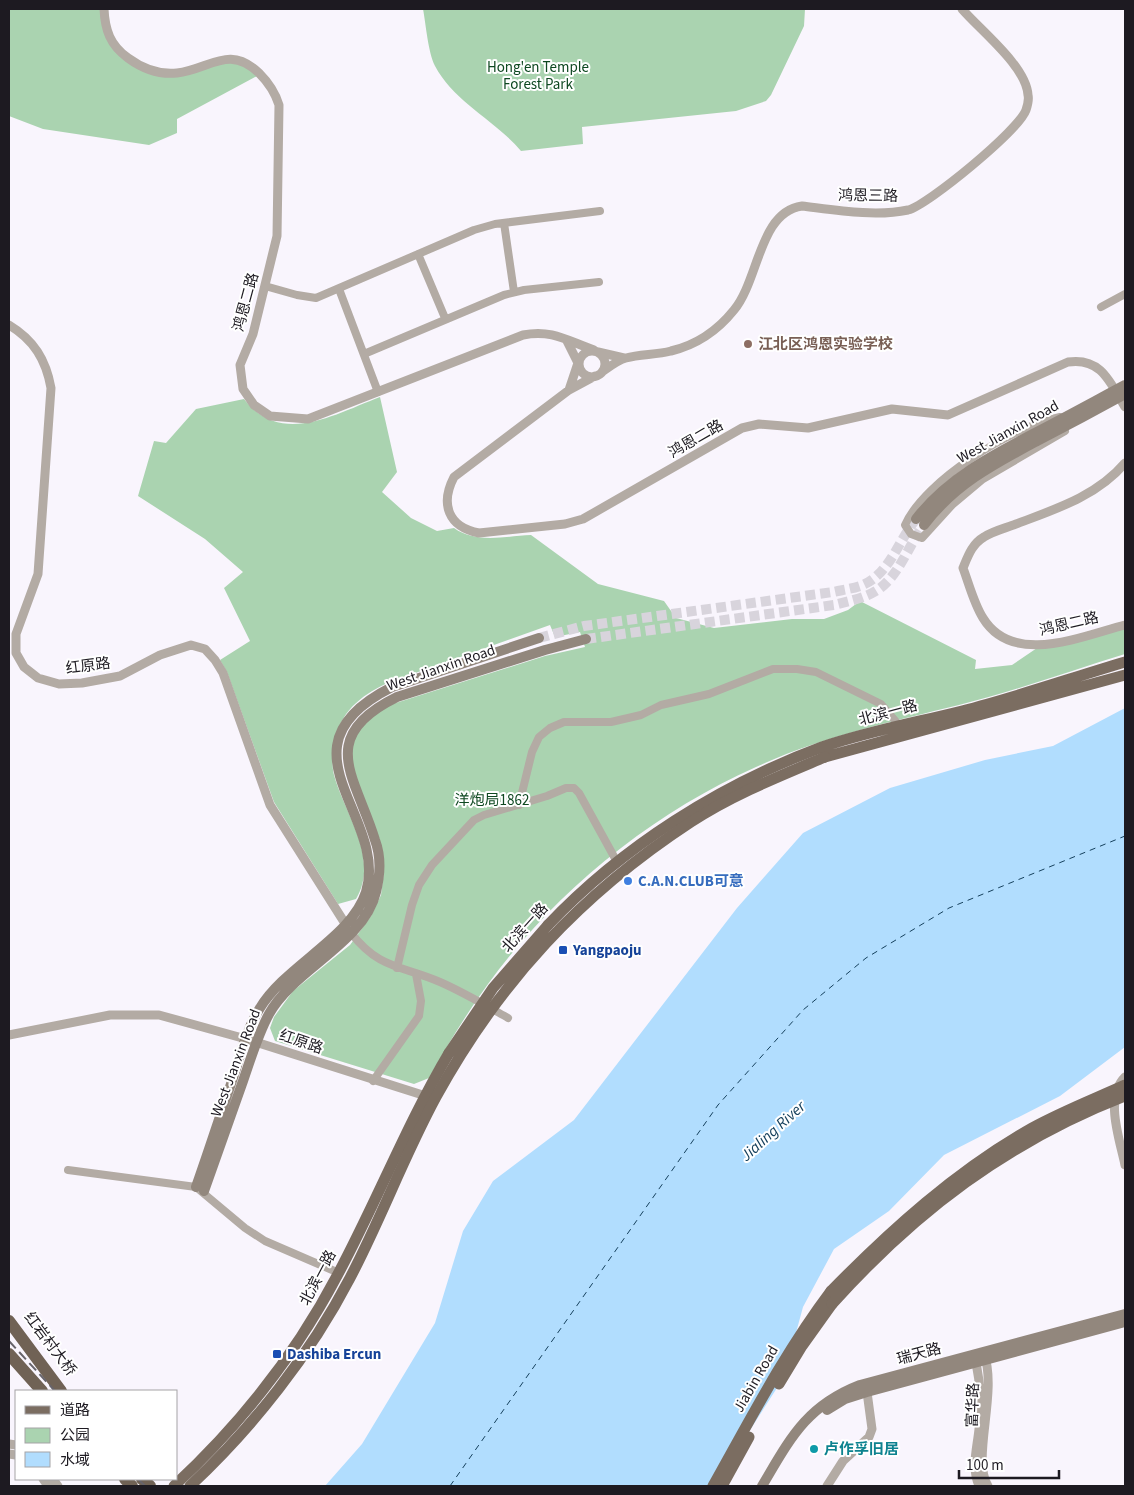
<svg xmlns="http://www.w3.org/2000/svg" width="1134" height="1495" viewBox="0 0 1134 1495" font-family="'Source Sans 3','Noto Sans SC',sans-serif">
  <rect width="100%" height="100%" fill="#f9f5fd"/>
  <path fill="#aad3b0" d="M9,9H103L116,50L159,74L232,60L259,75L177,119V133L149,145L43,129L9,116Z
    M423,9H805L804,26L771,95L766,101L736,111L582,127L583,144L521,151C495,120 454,102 435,66C428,52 426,25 423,9Z
    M380,397L397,472L382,492L411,518L437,531L454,528C476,544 506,536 531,535L598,584L664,601L676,618L714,628L792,619H824L848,610L860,601L976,660L975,669L1012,665L1037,648L1125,628V654C1070,671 1015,691 959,705C890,722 821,737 756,767C651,814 556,891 488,984C466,1014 447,1046 429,1078L414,1084L275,1041L270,1028L274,1017L293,991L350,945L371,916L381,895L384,872L351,770V749L357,732L383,707L545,656L585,647L580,632L555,637L550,625L390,682C365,693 342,709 336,737C333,749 331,764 334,775C345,815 380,858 356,899L338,904L274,802L227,672L220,660L250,641L224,588L243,572L205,539L138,496L154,441L166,443L196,409L244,399C281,447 335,414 380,397Z"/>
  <path fill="#b1ddfe" d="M1125,708V1047L1060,1096L944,1155L889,1211L834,1249L803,1307L784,1377L714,1486H325L362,1444L435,1323L463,1231L493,1181L574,1120L737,908L803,833L890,788L985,760L1053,746Z"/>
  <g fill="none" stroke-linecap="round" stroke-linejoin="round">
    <path stroke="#16415d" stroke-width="1" stroke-dasharray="6 5" stroke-linecap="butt" d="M450,1486L718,1105L803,1010L866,958L949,908L1125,836"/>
    <path stroke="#d8d4dc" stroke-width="10" stroke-dasharray="10 5" stroke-linecap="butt" d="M539,638L584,626L833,592C842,590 851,589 860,586C889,576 898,541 916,519
      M586,639L834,605C849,601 866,598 879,589C900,574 909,544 924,525"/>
    <path stroke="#b3aba4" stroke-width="8" d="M504,223L514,292
      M418,254L445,318
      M265,286L297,295L316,298L474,230L495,224L600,211
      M339,289L378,392
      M1101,307L1125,294
      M364,354L504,295L524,290L599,282
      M1060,417C1012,427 925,480 905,525L911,534L922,538L952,505L983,479L1065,431
      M519,805L532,752L539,737L550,728L564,722H611L641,715L661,705L709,694L773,669H797L816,672L881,704L898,724
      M351,933C380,970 401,965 440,982C463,992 485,1005 508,1018
      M397,968L412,905L419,885L432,865L474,820L484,815L547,796L566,788H574L579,793L617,862
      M373,1081L419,1016L421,1001L416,974
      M68,1170L196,1187L245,1228L265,1241L339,1273"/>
    <path stroke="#b3aba4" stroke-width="9" d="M104,9C105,30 110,45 128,58C143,69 158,75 177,73C210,69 229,44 259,73C269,83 275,92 279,105L277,236L253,334L240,365L243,389L254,405L270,416L308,419L523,335C552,329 568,341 594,350
      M9,325C34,340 46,360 51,388L38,574L16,634V653L24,667L38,678L59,684L82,683L120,676L160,655L191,645L205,649L215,660L223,673L270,805L346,925
      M567,341L578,363L569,390
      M579 364a13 13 0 1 1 26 0a13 13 0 1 1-26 0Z
      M598,352L624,358
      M602,372C609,367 618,360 626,358C640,354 656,355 671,351C696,345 718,330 734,310C759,280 759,212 802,206C835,210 875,217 908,210C928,205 1019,130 1026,110C1027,107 1029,99 1028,95C1026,66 981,31 962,9
      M595,376L569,390L454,477C440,504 448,527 479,533L565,524L583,519L742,428L759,424L808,428L892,409L948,415L1068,362C1101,357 1110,382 1125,407
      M1125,463C1097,496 1056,509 1016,524C1006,528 993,531 984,537C972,544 968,556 963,568C969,584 974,604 983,618C1013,667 1082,636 1125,625
      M9,1035L110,1015H159L246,1039L429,1097
      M1125,1077C1104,1098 1120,1140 1125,1165
      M984,1354C998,1392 971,1460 988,1486
      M974,1356C981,1379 981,1405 979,1429C977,1449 971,1467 979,1486
      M9,1444L16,1445
      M9,1454L16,1455
      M43,1479L48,1486
      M53,1479L58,1486
      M827,1486L843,1461L869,1437L872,1429L867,1392"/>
    <path stroke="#92877d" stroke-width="10" d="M916,519C947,479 989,457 1033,434C1064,418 1095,401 1125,385
      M924,525C954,485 994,464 1037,441C1066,426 1096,410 1125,394
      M196,1187C209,1150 221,1113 234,1075C241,1053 247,1028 260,1008C285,966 352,937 366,892C389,815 271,748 392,687L539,638
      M204,1191C217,1154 230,1118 243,1081C251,1058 258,1034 269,1014C294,969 364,943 376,892C380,876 381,856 375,840C356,777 315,737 397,697L545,650L586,639
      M827,1410L845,1399L867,1392L1125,1322
      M762,1486C790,1439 806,1406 860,1385L1125,1314"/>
    <path stroke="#7b6d61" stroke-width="11" d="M825,757L1125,675
      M548,925C623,846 720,785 822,747C869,731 914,723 962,711C1017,697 1071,678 1125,662
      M779,1384L802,1346L832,1304
      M174,1486C240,1425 296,1354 338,1274C377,1201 407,1124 449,1053
      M713,1486C750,1420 785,1352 831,1291
      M722,1486L749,1437"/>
    <path stroke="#706255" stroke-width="12" d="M9,1321L61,1391
      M9,1354L42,1391
      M125,1479L132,1486
      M142,1479L150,1486"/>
    <path stroke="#67646b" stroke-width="2" stroke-dasharray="10 5" stroke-linecap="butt" d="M9,1341L55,1391
      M138,1479L145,1486"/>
    <path stroke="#7b6d61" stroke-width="11" d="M449,1053L493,988L548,925
      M831,1291C891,1230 956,1171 1032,1128C1061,1112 1094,1099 1125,1085
      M832,1304C916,1211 1007,1142 1125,1096
      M190,1486C253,1427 310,1355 350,1278C381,1219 404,1156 436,1097C499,982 581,894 691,822C732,795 780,776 825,757"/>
  </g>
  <circle fill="#8d6e63" stroke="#fff" stroke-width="2" cx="748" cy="344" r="5"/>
  <circle fill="#3f7fe0" stroke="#fff" stroke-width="2" cx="628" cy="881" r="5"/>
  <g fill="#1a4fb4" stroke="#fff" stroke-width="2">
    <rect x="558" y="945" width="10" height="10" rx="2.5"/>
    <rect x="272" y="1349" width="10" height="10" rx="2.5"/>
  </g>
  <circle fill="#0f9aa8" stroke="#fff" stroke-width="2" cx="814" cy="1449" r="5"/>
  <g text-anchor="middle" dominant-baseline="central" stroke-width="4" stroke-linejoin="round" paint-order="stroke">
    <g font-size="15" fill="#0e4821" stroke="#fff">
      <text x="538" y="67">Hong'en Temple<tspan x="538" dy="17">Forest Park</tspan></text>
      <text x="492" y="800">洋炮局1862</text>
    </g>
    <g font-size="15" fill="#1d1a21" stroke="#fff">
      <text transform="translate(868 196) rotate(1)">鸿恩三路</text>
      <text transform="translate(246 302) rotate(-75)">鸿恩二路</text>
      <text transform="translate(1008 432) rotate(-29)">West Jianxin Road</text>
      <text transform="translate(696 439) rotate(-30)">鸿恩二路</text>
      <text transform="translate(1069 624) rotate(-13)">鸿恩二路</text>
      <text transform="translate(88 666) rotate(-7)">红原路</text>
      <text transform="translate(441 668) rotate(-19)">West Jianxin Road</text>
      <text transform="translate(888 713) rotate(-15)">北滨一路</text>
      <text transform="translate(525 928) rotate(-48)">北滨一路</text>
      <text transform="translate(301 1042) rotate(19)">红原路</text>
      <text transform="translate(236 1063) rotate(-69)">West Jianxin Road</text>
      <text transform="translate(318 1278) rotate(-62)">北滨一路</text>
      <text transform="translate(50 1344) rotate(53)">红岩村大桥</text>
      <text transform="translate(919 1354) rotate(-15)">瑞天路</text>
      <text transform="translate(756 1379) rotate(-60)">Jiabin Road</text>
      <text transform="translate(973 1405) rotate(-88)">富华路</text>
    </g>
    <g font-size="15" font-weight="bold" fill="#785e54" stroke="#fff" text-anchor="start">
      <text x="758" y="344">江北区鸿恩实验学校</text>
    </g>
    <g font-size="15" font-weight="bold" fill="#366cbe" stroke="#fff" text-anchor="start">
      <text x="638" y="881">C.A.N.CLUB可意</text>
    </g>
    <g font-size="15" font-weight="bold" fill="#164399" stroke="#fff" text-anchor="start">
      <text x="573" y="950">Yangpaoju</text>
      <text x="287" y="1354">Dashiba Ercun</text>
    </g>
    <g font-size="15" font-weight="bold" fill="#0d838f" stroke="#fff" text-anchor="start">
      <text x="824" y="1449">卢作孚旧居</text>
    </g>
    <g font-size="16" font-style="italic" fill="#16415d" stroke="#fff">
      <text transform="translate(773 1131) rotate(-42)">Jialing River</text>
    </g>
  </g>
  <rect width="1134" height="1495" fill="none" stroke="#1d1a21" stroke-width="20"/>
  <rect x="15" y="1390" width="162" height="90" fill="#ffffff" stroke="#a5a3a6"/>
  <rect x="25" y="1406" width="25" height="8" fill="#7b6d61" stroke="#a5a3a6"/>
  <text x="60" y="1415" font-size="15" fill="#1d1a21">道路</text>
  <rect x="25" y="1428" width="25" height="15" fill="#aad3b0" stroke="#a5a3a6"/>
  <text x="60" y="1440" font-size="15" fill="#1d1a21">公园</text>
  <rect x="25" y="1452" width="25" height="15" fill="#b1ddfe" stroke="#a5a3a6"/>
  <text x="60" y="1465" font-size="15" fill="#1d1a21">水域</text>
  <path d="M959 1470v8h100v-8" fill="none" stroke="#1d1a21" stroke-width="2.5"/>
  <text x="966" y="1470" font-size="15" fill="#1d1a21" stroke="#ffffff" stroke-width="4" paint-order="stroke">100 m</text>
</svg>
